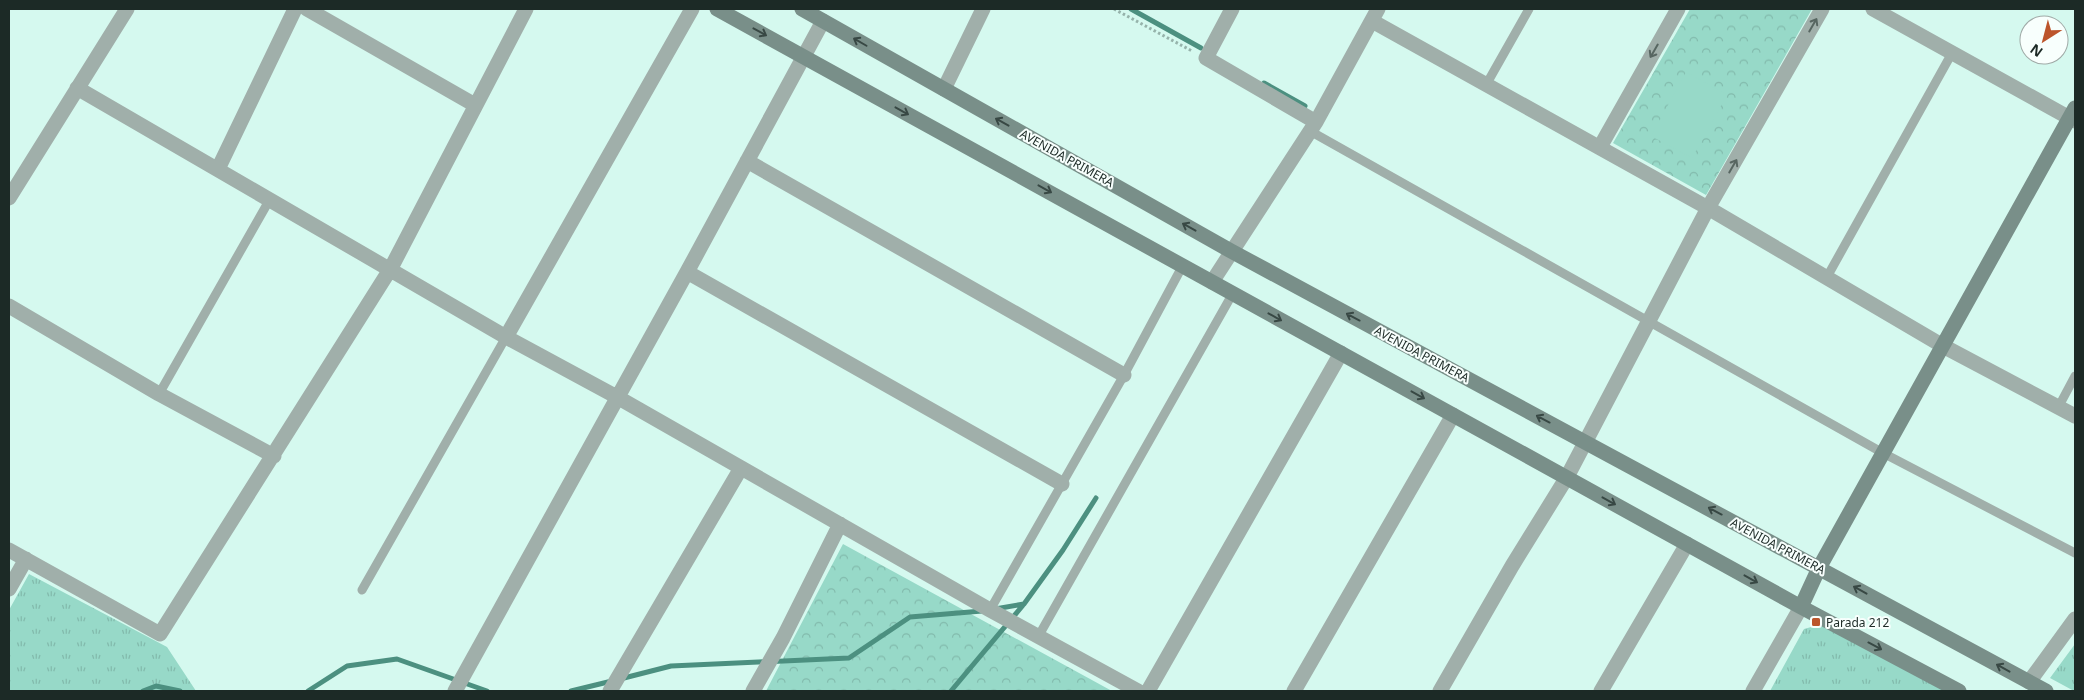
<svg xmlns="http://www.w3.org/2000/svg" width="2084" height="700" viewBox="0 0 2084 700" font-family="'Noto Sans',sans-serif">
  <defs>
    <pattern id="grass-tufts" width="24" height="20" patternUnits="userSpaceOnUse" patternTransform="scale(1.25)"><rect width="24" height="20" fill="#97d9c8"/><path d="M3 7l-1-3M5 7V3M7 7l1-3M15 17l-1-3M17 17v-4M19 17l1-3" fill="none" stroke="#82baac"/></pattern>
    <pattern id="forest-crowns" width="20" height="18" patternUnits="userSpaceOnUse" patternTransform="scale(1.25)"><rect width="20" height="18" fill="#97d9c8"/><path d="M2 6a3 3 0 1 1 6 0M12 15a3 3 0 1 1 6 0" fill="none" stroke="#82baac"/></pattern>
  </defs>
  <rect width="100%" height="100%" fill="#d5f9ef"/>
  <path fill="url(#grass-tufts)" d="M29,574L167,647L196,691H9V610Z
    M1822,624L1951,691H1770L1804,629Z
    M2075,644V691H2074L2050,678Z"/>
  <path fill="url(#forest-crowns)" d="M1690,9H1812L1706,195L1613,143Z
    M843,544L1112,691H766Z"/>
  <path fill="#97d9c8" d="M1686,72L1727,95L1692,158L1651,136Z"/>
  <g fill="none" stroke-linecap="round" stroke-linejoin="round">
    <path stroke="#4c9080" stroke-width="5" d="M1131,9L1201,48
      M1264,83L1305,106
      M995,609L1024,604L1063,550L1096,498
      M620,679L671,666L849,658L910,617L982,611
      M143,691L156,686L180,691
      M308,691L347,666L397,659L487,691
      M571,691L612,681
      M951,691L1024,604"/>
    <path stroke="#96b3ab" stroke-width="3" stroke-dasharray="2.5 2.5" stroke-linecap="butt" d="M1114,9L1192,51"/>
    <path stroke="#a0afaa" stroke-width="9" d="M1486,85L1529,9
      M1310,131L1883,453L2075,553
      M1827,277L1952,53
      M159,394L270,199
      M2059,406L2075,376
      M362,590L506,337
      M990,610L1124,375L1183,265
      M1038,637L1233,293"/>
    <path stroke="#a0afaa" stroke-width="15" d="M307,9L475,105
      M1232,9L1206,58L1316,122
      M1873,9L2075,121
      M1372,21L1708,208L1943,346L2075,416
      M77,88L506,337L617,397L990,610L1138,691
      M944,89L983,9
      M1600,147L1678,9
      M747,161L1124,375
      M218,169L295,9
      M9,198L127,9
      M687,272L1062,484
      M1212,282L1316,122L1378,9
      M9,306L159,394L274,456
      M506,337L692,9
      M9,550L160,634L391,268L526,9
      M9,589L26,559
      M2029,682L2075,619
      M455,691L687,272L823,21
      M610,691L741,468
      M753,691L783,638L840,524
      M1148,691L1341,353
      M1294,691L1453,415
      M1440,691L1512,566L1567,477L1708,208L1822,9
      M1601,691L1687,544
      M1753,691L1801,607"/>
    <path stroke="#798f89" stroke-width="15" d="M717,9L1801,607L1959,691
      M802,9L1231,251L2046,691
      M1801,607L1819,568L2075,108"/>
  </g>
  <defs><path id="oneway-shaft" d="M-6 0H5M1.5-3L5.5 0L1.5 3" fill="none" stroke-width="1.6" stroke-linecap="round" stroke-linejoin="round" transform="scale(1.25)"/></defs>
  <g stroke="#576661">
    <use href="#oneway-shaft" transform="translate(1813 25) rotate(-60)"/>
    <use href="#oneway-shaft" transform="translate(1654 51) rotate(120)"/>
    <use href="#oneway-shaft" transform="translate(1733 166) rotate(-60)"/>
  </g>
  <g stroke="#384844">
    <use href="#oneway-shaft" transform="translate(760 32) rotate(29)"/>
    <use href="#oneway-shaft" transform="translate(860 42) rotate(-150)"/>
    <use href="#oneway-shaft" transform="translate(902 111) rotate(29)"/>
    <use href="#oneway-shaft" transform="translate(1002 122) rotate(-151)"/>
    <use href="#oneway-shaft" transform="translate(1045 189) rotate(29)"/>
    <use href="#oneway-shaft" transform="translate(1189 227) rotate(-151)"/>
    <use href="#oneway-shaft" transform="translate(1275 317) rotate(29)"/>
    <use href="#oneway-shaft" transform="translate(1353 317) rotate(-152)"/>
    <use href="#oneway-shaft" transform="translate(1418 395) rotate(29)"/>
    <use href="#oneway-shaft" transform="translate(1543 419) rotate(-152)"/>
    <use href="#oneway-shaft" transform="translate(1609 501) rotate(29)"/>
    <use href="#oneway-shaft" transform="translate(1715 511) rotate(-152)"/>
    <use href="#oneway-shaft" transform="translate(1751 579) rotate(29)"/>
    <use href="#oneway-shaft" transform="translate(1860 590) rotate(-151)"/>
    <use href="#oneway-shaft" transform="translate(1875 646) rotate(28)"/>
    <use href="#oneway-shaft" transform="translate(2003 668) rotate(-151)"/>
  </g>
  <rect fill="#bc552c" stroke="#f8fffd" stroke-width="2" x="1811" y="617" width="10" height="10" rx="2.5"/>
  <g text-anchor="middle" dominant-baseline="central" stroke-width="4" stroke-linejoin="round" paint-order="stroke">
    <g font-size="12" fill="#1c2a26" stroke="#f8fffd">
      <text transform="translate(1067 158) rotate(29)">AVENIDA PRIMERA</text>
      <text transform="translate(1422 354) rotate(28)">AVENIDA PRIMERA</text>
      <text transform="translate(1778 546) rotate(28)">AVENIDA PRIMERA</text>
    </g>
    <g font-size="12" fill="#1c2a26" stroke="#f8fffd" text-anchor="start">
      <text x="1826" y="622">Parada 212</text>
    </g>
  </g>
  <rect width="2084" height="700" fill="none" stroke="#1c2a26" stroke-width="20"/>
  <g transform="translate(2044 40) rotate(216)"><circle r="24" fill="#f8fffd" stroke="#a0aaa7"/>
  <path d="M0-4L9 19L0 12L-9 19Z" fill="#bc552c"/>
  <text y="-8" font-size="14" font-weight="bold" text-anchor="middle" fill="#1c2a26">N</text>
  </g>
</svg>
